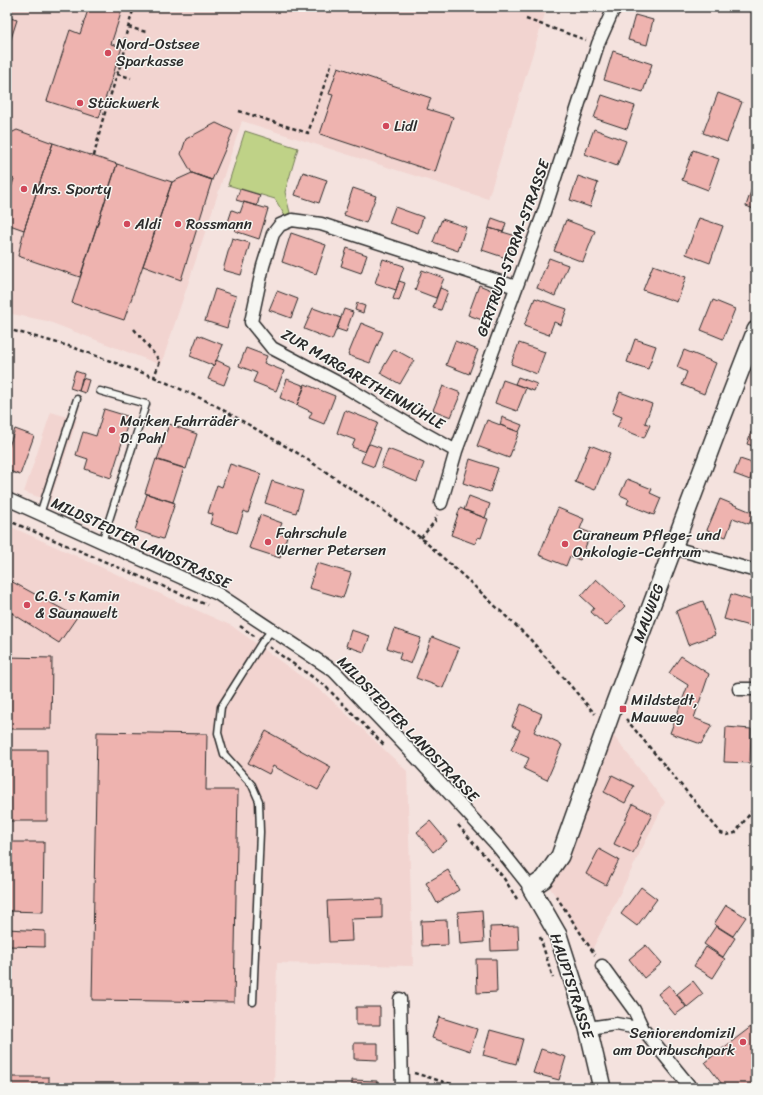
<svg xmlns="http://www.w3.org/2000/svg" width="763" height="1095" viewBox="0 0 763 1095" font-family="Sriracha,sans-serif">
  <rect width="100%" height="100%" fill="#f4e2de"/>
  <filter id="ink" filterUnits="userSpaceOnUse"><feTurbulence type="fractalNoise" baseFrequency=".025" numOctaves="2"/><feDisplacementMap in="SourceGraphic" scale="8" xChannelSelector="R" yChannelSelector="G"/><feConvolveMatrix kernelMatrix="1 2 1 2 8 2 1 2 1" color-interpolation-filters="sRGB"/></filter>
  <g filter="url(#ink)">
    <path fill="#f2d4d0" d="M7,7H547L488,199L242,121L161,365L47,321L7,313Z
      M51,412L77,420L50,501L24,492Z
      M7,525L232,626L324,693L407,771L413,966L277,963L274,1088H7Z
      M606,726L665,802L592,950L544,879Z"/>
    <path fill="#bfd287" stroke="#757e59" d="M245,131L298,148L285,192L290,213L285,216L275,199L228,185Z"/>
    <path fill="#eeb3af" stroke="#2b2b2b" d="M89,7H123L111,44L122,47L99,118L47,101L70,30L80,34Z
      M635,15L653,20L647,45L628,40Z
      M7,17L17,20L7,51Z
      M613,51L652,64L643,92L604,80Z
      M338,67L431,98L427,109L453,117L435,172L320,134L333,95L329,94Z
      M718,93L742,102L727,142L703,133Z
      M602,95L635,106L627,129L594,118Z
      M216,123L233,131L212,180L192,173L181,154L186,139Z
      M594,129L626,141L617,166L585,154Z
      M17,130L53,143L24,230L7,224V200L14,179L7,176V135Z
      M53,143L117,164L80,277L18,256L24,230Z
      M693,150L719,159L708,190L682,180Z
      M117,164L172,182L124,320L72,303Z
      M303,172L327,180L319,203L295,195Z
      M192,173L212,180L181,280L143,266L172,182Z
      M578,176L598,183L590,207L570,200Z
      M353,188L376,196L366,223L344,215Z
      M752,188L756,189V210L746,206Z
      M240,189L260,195L257,206L236,200Z
      M244,202L268,209L259,239L235,231L236,228L227,225L232,210L240,213Z
      M395,207L423,217L418,233L389,223Z
      M492,218L506,223L503,232L489,228Z
      M699,218L723,226L710,263L686,254Z
      M442,219L466,227L458,251L433,242Z
      M566,220L595,231L583,262L554,251Z
      M489,228L516,236L509,259L482,250Z
      M291,233L326,245L316,274L282,262Z
      M232,238L250,243L241,275L223,270Z
      M347,248L367,255L361,273L341,266Z
      M549,258L568,265L555,296L537,288Z
      M383,259L404,266L396,290L375,283Z
      M653,265L686,277L677,302L643,290Z
      M422,270L444,278L436,298L415,290Z
      M399,281L405,283L399,301L393,299Z
      M479,285L496,292L485,321L468,315Z
      M440,288L448,291L441,310L433,308Z
      M215,289L236,296L227,328L205,321Z
      M277,291L298,299L291,318L269,310Z
      M535,298L567,309L561,325L554,322L549,335L524,326Z
      M713,300L735,309L723,339L701,330Z
      M357,303L365,306L363,313L355,310Z
      M313,308L341,318L332,340L304,329Z
      M344,309L353,312L346,332L337,329Z
      M361,323L383,332L370,363L348,355Z
      M198,335L223,345L214,366L190,356Z
      M635,339L656,346L648,369L627,362Z
      M455,341L478,350L469,374L446,365Z
      M519,343L545,352L537,374L511,364Z
      M246,348L267,356L264,363L284,371L276,391L253,382L257,373L239,366Z
      M394,349L414,360L400,384L380,373Z
      M684,350L716,363L704,394L682,385L687,372L677,367Z
      M216,360L231,367L224,385L208,379Z
      M75,371L84,374L79,391L70,388Z
      M518,377L537,384L534,391L515,384Z
      M82,378L89,380L85,393L79,391Z
      M287,379L305,386L297,405L280,398Z
      M503,380L526,388L517,411L495,403Z
      M305,384L335,396L324,424L309,418L312,412L297,405Z
      M443,386L461,393L451,417L433,410Z
      M620,392L652,404L645,423L650,425L644,438L617,427L622,417L612,413Z
      M104,409L130,417L111,478L85,469L88,459L76,455L83,432L96,436Z
      M345,410L378,423L365,452L352,447L355,440L337,433Z
      M502,417L522,425L519,432L500,425Z
      M487,420L519,432L509,458L477,446Z
      M169,424L197,434L186,469L157,460Z
      M15,429L34,436L20,475L7,470V452Z
      M751,432L756,434V447L747,444Z
      M370,444L381,448L374,467L361,462L368,445Z
      M590,445L610,453L595,490L575,482Z
      M388,449L424,463L417,482L381,467Z
      M156,459L184,468L173,502L145,493Z
      M470,459L498,468L490,492L463,483Z
      M740,459L755,464L756,465V475L752,473L750,480L734,474Z
      M230,464L261,474L248,513L244,511L237,533L210,524L213,514L208,513L217,485L222,487Z
      M627,479L652,489L650,493L661,498L654,515L627,504L629,499L620,495Z
      M272,481L303,491L296,513L265,503Z
      M147,494L175,503L163,539L135,530Z
      M469,496L490,504L485,518L464,510Z
      M720,499L754,513L749,524L733,518L726,537L707,530Z
      M460,508L488,519L481,538L478,537L475,544L451,535Z
      M558,508L584,519L580,529L591,533L580,560L570,556L566,566L539,555Z
      M260,515L282,523L278,533L287,536L280,558L249,548Z
      M317,563L351,573L343,598L309,588Z
      M7,579L77,617L59,643L7,610Z
      M596,579L625,606L606,626L591,612L594,608L581,596Z
      M731,594L756,602V617L753,627L724,619Z
      M703,601L715,635L688,645L676,611Z
      M394,629L421,638L411,664L399,659L401,653L387,648Z
      M351,630L370,636L364,652L346,646Z
      M432,637L459,648L443,688L416,678Z
      M681,656L709,674L694,718L712,725L701,744L670,733L688,685L669,673Z
      M7,657L52,658L51,729H7Z
      M521,704L542,714L534,732L562,745L547,780L524,769L529,758L511,750L520,730L512,726Z
      M726,727L751,729L750,763L724,762Z
      M266,731L331,767L318,790L273,766L269,774L248,763Z
      M97,732L207,734L206,790H238L234,1002L92,1000Z
      M7,750H47V821H7Z
      M612,775L634,786L625,803L604,792Z
      M633,804L652,814L633,853L614,844Z
      M430,821L447,841L433,852L417,832Z
      M7,842H44L43,912L7,911Z
      M599,849L619,860L606,885L586,874Z
      M448,870L459,890L437,903L426,883Z
      M641,887L657,899L637,926L621,914Z
      M382,899V918L351,919L352,941L329,942L327,901Z
      M726,905L746,917L733,936L714,924Z
      M482,910L484,942L460,944L458,912Z
      M447,920L448,945L422,946L421,921Z
      M518,926L519,950L491,951L490,927Z
      M716,926L735,938L723,957L704,944Z
      M7,929L45,931V947L7,946Z
      M646,945L662,963L644,978L629,959Z
      M706,947L725,959L713,978L694,966Z
      M476,959H496L497,992L477,993Z
      M693,981L703,994L687,1007L677,994Z
      M669,985L686,1007L675,1015L658,994Z
      M356,1007H380V1025H356Z
      M439,1017L477,1029L470,1051L432,1038Z
      M756,1023V1083L750,1088H725L705,1062Z
      M490,1030L523,1039L516,1064L483,1055Z
      M354,1043H378V1060L354,1059Z
      M541,1049L566,1057L559,1080L533,1073Z
      M7,1077H49V1088H7Z
      M352,1080L377,1081V1088H352Z"/>
    <g fill="none" stroke-linecap="round" stroke-linejoin="round">
      <g stroke="#2b2b2b" stroke-width="9">
        <path id="lane" d="M100,391L146,404L102,542
          M40,514L77,399
          M253,1002L260,832L259,801L252,785L224,754L218,733L221,707L262,642L272,630"/>
      </g>
      <g stroke="#2b2b2b" stroke-width="15">
        <path id="street" d="M456,451L413,427L344,386L272,348L251,322L263,266L273,234L280,225L292,220L321,224L516,287
          M7,499L218,594L334,671L417,758L496,844L531,888
          M441,503L456,451L544,212L598,44L613,10L618,7
          M674,548L756,571
          M739,689H756
          M602,966L634,1010L643,1029
          M400,999L402,1088
          M588,1028L616,1024L643,1029L691,1088"/>
      </g>
      <g stroke="#2b2b2b" stroke-width="20">
        <g id="secondary">
          <path id="s1" d="M602,1088L588,1028L558,935L531,888L544,879L560,856L614,705L720,423L756,330"/>
        </g>
      </g>
      <path stroke="#2b2b2b" stroke-width="2.5" stroke-dasharray="4 3" stroke-linecap="butt" d="M526,19L586,40
        M128,27L146,32
        M117,74L131,78
        M239,111L308,133L332,62
        M94,156L102,122L126,47L125,38L134,7
        M7,329L72,347L154,377L213,404L299,454L377,506L421,538L470,582L530,639L595,714
        M134,329L160,361L154,377
        M7,520L207,605
        M421,538L435,521L437,515
        M240,626L254,636
        M269,647L324,685L384,745
        M626,719L721,833L727,835L735,833L756,806
        M458,825L503,877L517,899
        M556,896L595,955
        M540,937L553,978
        M414,1073L464,1088"/>
      <use href="#lane" stroke="#f6f6f2" stroke-width="6"/>
      <use href="#street" stroke="#f6f6f2" stroke-width="12"/>
      <use href="#secondary" stroke="#f6f6f2" stroke-width="17"/>
    </g>
  </g>
  <g fill="#d1495b" stroke="#f6f6f2" stroke-width="1.5">
    <circle cx="108" cy="53" r="4"/>
    <circle cx="80" cy="103" r="4"/>
    <circle cx="386" cy="126" r="4"/>
    <circle cx="24" cy="189" r="4"/>
    <circle cx="127" cy="224" r="4"/>
    <circle cx="178" cy="224" r="4"/>
    <circle cx="112" cy="430" r="4"/>
    <circle cx="268" cy="542" r="4"/>
    <circle cx="565" cy="544" r="4"/>
    <circle cx="27" cy="605" r="4"/>
    <rect x="619" y="705" width="8" height="8" rx="2"/>
    <circle cx="743" cy="1042" r="4"/>
  </g>
  <g text-anchor="middle" dominant-baseline="central" stroke-width="3" stroke-linejoin="round" paint-order="stroke">
    <g font-size="15" fill="#2b2b2b" stroke="#f6f6f2" text-anchor="start">
      <text x="116" y="44">Nord-Ostsee<tspan x="116" dy="17">Sparkasse</tspan></text>
      <text x="88" y="103">Stückwerk</text>
      <text x="394" y="126">Lidl</text>
      <text x="32" y="189">Mrs. Sporty</text>
      <text x="135" y="224">Aldi</text>
      <text x="186" y="224">Rossmann</text>
      <text x="120" y="421">Marken Fahrräder<tspan x="120" dy="17">D. Pahl</tspan></text>
      <text x="276" y="533">Fahrschule<tspan x="276" dy="17">Werner Petersen</tspan></text>
      <text x="573" y="535">Curaneum Pflege- und<tspan x="573" dy="17">Onkologie-Centrum</tspan></text>
      <text x="35" y="596">C.G.'s Kamin<tspan x="35" dy="17">&amp; Saunawelt</tspan></text>
      <text x="631" y="700">Mildstedt,<tspan x="631" dy="17">Mauweg</tspan></text>
      <text x="735" y="1033" text-anchor="end">Seniorendomizil<tspan x="735" dy="17">am Dornbuschpark</tspan></text>
    </g>
    <g font-size="15" fill="#2b2b2b" stroke="#f6f6f2">
      <text transform="translate(513 248) rotate(-70)">GERTRUD-STORM-STRASSE</text>
      <text transform="translate(363 379) rotate(30)">ZUR MARGARETHENMÜHLE</text>
      <text transform="translate(141 543) rotate(25)">MILDSTEDTER LANDSTRASSE</text>
      <text stroke="none"><textPath href="#s1" startOffset="516">MAUWEG</textPath></text>
      <text transform="translate(408 729) rotate(46)">MILDSTEDTER LANDSTRASSE</text>
      <text transform="translate(572 986) rotate(72)">HAUPTSTRASSE</text>
    </g>
  </g>
  <rect width="763" height="1095" fill="none" stroke="#f6f6f2" stroke-width="24"/>
  <rect x="12" y="12" width="739" height="1071" fill="none" stroke="#2b2b2b" stroke-width="1.5" filter="url(#ink)"/>
</svg>
